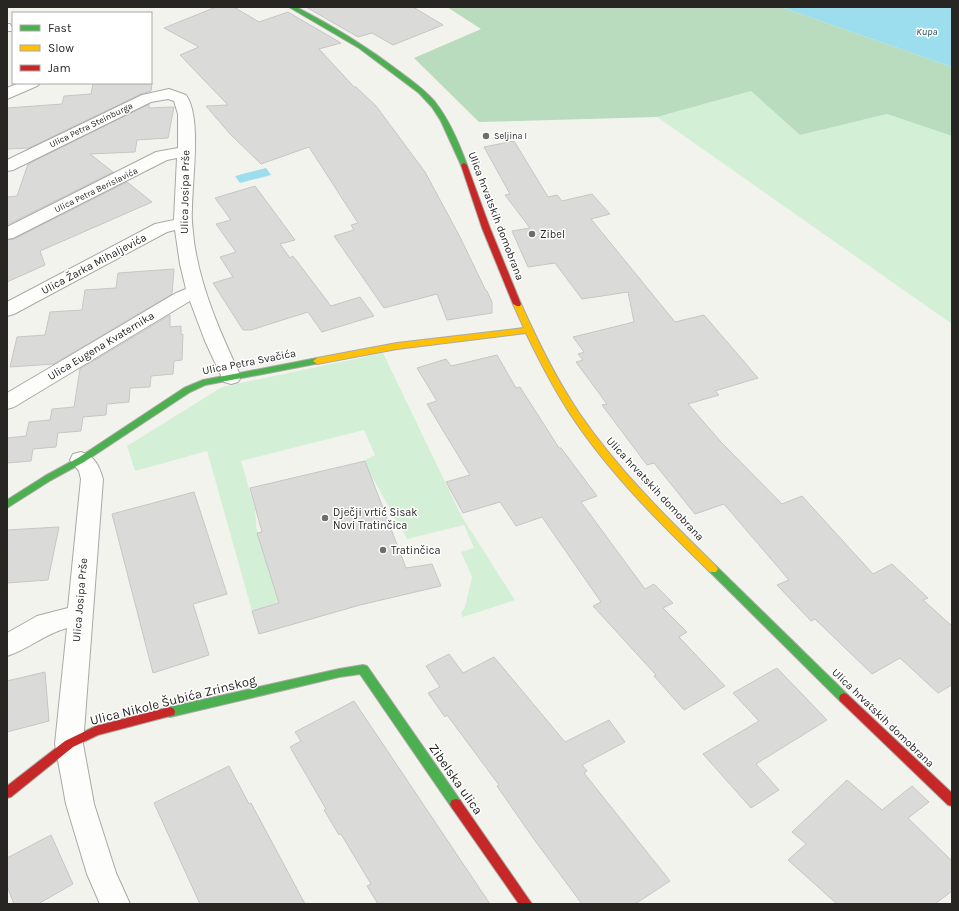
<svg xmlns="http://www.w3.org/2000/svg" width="959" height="911" viewBox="0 0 959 911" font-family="Karla,sans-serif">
  <rect width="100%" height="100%" fill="#f3f3ee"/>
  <path fill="#d3f0d6" d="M751,91L800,135L887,114L952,136V324L657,117Z
    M383,353L462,517L515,600L463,617L461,613L465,607L472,577L461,552L474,548L464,525L407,539L363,461L375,455L364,430L241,461L255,508L257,533L279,603L252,611L207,451L135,471L127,446L222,387Z"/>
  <path fill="#b9dbbe" d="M447,7H781L952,67V136L887,114L800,135L751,91L657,117L479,122L414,58L481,29Z"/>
  <path fill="#9cddee" d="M781,7H952V67Z
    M266,168L271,175L240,183L235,176Z"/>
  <path fill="#dadad9" stroke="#c7c6c6" d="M216,7H234L259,22L288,12L341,43L319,49L354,87H356L376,106L425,172L460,237L486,291H487L492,302V313L447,320L437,294L384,308L334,236L354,230L351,225L358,223L309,147L261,164L230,134L206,106L228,105L180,55L199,47L164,28Z
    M306,7H413L443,25L393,45L372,33L358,37Z
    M93,83H152L151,91L141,94L29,148L7,149V108L62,104L64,96L91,94Z
    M149,104V108L174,107L168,138L137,140L135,152L90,154L113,172L7,225V197L17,196L28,164Z
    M514,141L548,197L557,195L562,201L592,194L610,214L591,219L675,322L704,315L758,378L715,391L719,395L688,404L721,442L782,504L802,496L873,574L892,564L928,598L923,600L952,626V685L938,693L900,658L872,674L815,619L811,621L777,585L789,580L724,504L695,514L654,463L647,465L602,405L607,404L576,362L583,360L578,354L584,352L573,337L634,322L628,292L582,299L555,263L528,267L512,231L530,228L505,195L510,194L484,147Z
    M127,182L152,202L40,251L45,265L7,282V240L14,239Z
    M255,186L295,240L280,244L290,258L293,256L331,306L360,297L374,316L322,332L308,312L251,330H243L213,283L233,277L220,257L236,252L216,224L231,220L215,198Z
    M174,269L172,294L54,364L10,367L17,337L45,335L50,312L82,310L85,290L116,288L118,273Z
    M170,315V327L181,326V335L183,334L182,360L174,361L173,374L151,376L150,387L130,388L129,402L107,404L106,415L83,417L81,431L58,433L56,447L33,449L31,461L7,463V438L26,436L29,422L50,420L52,409L74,407L80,369Z
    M497,355L516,388L520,387L559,448H561L597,496L581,502L645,589L654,584L673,603L663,608L687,632L679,637L725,686L684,710L654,676L656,675L593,606L601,602L542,517L516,526L500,502L463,513L446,482L470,475L427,404L437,401L417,368L446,359L451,366Z
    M365,461L406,568L432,564L441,586L360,605L259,634L252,611L279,603L257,533L262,532L250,488Z
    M194,492L227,594L193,604L209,655L153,673L112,514Z
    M59,527L48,580L7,583V530Z
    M449,654L463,673L494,657L565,742L609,720L625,742L582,765L587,771L584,773L670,881L635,904H582L533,838L497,786L499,785L447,715L445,717L428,693L440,687L426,666Z
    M777,668L827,720L756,764L779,790L751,808L703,754L759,721L733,693Z
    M45,672L49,721L7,732V681Z
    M354,701L490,904H378L367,886L371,884L341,834L339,835L324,810L326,809L290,747L301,741L295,732Z
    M229,766L249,804L251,803L305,904H200L154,803Z
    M847,780L882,810L912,786L929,802L908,818L952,861V891L935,904H837L788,860L806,844L792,832Z
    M51,835L73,884L38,904H14L7,886V858Z"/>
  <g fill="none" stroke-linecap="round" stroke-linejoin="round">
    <g stroke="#a9a9a5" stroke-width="2">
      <path id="lane" d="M7,24H10L13,29L12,31H7Z"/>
    </g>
    <g stroke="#a9a9a5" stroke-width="2">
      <path id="street" d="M19,83H40L37,86L7,99V88Z
        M169,89L186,95C202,117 192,181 192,209C191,220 193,231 194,242C201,290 221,334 241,377L238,382L231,384L224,382L205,341L190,301L14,407L7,409V393L176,293L186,289L180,264L175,230L167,232L14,314L7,316V302L155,224L174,220L177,158L167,160L13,238L7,239V227L156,152L178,148V114L174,101L168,99L151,102L13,170L7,171V160L142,95Z
        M81,452C95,456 99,466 103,479L83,744L94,804L116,873L130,904H100L87,874L66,804L55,744L67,628C44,634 29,649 7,656V633L37,616L68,608L81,479L79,471L70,460L73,454Z"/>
    </g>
    <g stroke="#a9a9a5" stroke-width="2">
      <path id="fast" d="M289,7H296C333,26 367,47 400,72C413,82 425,90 435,102C450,121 459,143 467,165L466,166H462L461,165L441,121L432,107L419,93L359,48Z
        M317,358L320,359L321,361L320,363L205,385L190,392L84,462L51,480L7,508V500L45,476L78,458L184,388L203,380Z
        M713,565L716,566L848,695L849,698L848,701L844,703L840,701L710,572L708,569L710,566Z
        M363,665L367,666L460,800L462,804L460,808L456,809L452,808L360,674L339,677L170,717L166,715L165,712L166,709L170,707L339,669Z"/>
    </g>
    <g stroke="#a9a9a5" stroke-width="2">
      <path id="slow" d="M514,302H517L521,304C538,342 556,379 579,413C618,470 668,519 716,566L718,569L716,572H710C661,524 611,475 573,418C555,391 540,362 526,333L397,349L317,364L313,361L317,358L397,343L524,328L513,304Z"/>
    </g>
    <g stroke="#a9a9a5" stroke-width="2">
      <path id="jam" d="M464,163L467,165L490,228L521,304L520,306H517L513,304L482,228L461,165Z
        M844,693L848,695L952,793V806L948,805L840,701L839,698L840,695Z
        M170,707L174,709L175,712L174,715L98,735L73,747L11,797L7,798V786L65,741L96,726Z
        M456,799L460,800L532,904H519L452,808L450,804L452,800Z"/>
    </g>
    <use href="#lane" fill="#fdfdfc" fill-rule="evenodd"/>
    <use href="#street" fill="#fdfdfc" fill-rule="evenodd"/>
    <use href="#fast" fill="#4caf50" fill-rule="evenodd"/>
    <use href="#slow" fill="#ffc107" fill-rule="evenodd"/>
    <use href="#jam" fill="#c62828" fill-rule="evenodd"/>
  </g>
  <g fill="#6e6e6a" stroke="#fff" stroke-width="1.5">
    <circle cx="486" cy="136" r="4"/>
    <circle cx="532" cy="234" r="4"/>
    <circle cx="325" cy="518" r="4"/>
    <circle cx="383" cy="550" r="4"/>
  </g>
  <g text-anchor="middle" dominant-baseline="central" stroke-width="3" stroke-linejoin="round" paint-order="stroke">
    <g font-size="9" fill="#272623" stroke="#fff">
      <text transform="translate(91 125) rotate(-26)">Ulica Petra Steinburga</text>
      <text transform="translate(96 190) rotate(-26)">Ulica Petra Berislavića</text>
    </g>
    <g font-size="9" fill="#272623" stroke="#fff" text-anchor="start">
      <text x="494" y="136">Seljina I</text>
    </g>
    <g font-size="10" font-style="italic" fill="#214a56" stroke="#fff">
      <text x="927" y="32">Kupa</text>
    </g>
    <g font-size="11" fill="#272623" stroke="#fff">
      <text transform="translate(185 192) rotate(-89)">Ulica Josipa Prše</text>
      <text transform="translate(496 216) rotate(69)">Ulica hrvatskih domobrana</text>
      <text transform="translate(94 264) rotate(-28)">Ulica Žarka Mihaljevića</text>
      <text transform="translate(101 346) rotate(-31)">Ulica Eugena Kvaternika</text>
      <text transform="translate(249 362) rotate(-11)">Ulica Petra Svačića</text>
      <text transform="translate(655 489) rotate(47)">Ulica hrvatskih domobrana</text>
      <text transform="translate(80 600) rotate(-85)">Ulica Josipa Prše</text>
      <text transform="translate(883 718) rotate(44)">Ulica hrvatskih domobrana</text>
    </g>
    <g font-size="11" fill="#272623" stroke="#fff" text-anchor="start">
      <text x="540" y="234">Zibel</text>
      <text x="333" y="512">Dječji vrtić Sisak<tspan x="333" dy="13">Novi Tratinčica</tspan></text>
      <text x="391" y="550">Tratinčica</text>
    </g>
    <g font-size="13" fill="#272623" stroke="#fff">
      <text transform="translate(173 700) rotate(-14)">Ulica Nikole Šubića Zrinskog</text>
      <text transform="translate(456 779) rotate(55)">Zibelska ulica</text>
    </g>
  </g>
  <rect width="959" height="911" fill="none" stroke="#272623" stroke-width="16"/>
  <rect x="12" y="12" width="140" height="72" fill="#ffffff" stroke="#a9a8a7"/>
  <rect x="20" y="25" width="20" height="6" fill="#4caf50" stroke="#a9a8a7"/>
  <text x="48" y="32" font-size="12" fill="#272623">Fast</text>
  <rect x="20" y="45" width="20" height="6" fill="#ffc107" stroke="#a9a8a7"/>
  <text x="48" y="52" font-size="12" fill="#272623">Slow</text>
  <rect x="20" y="65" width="20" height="6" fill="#c62828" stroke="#a9a8a7"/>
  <text x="48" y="72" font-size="12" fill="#272623">Jam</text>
</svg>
